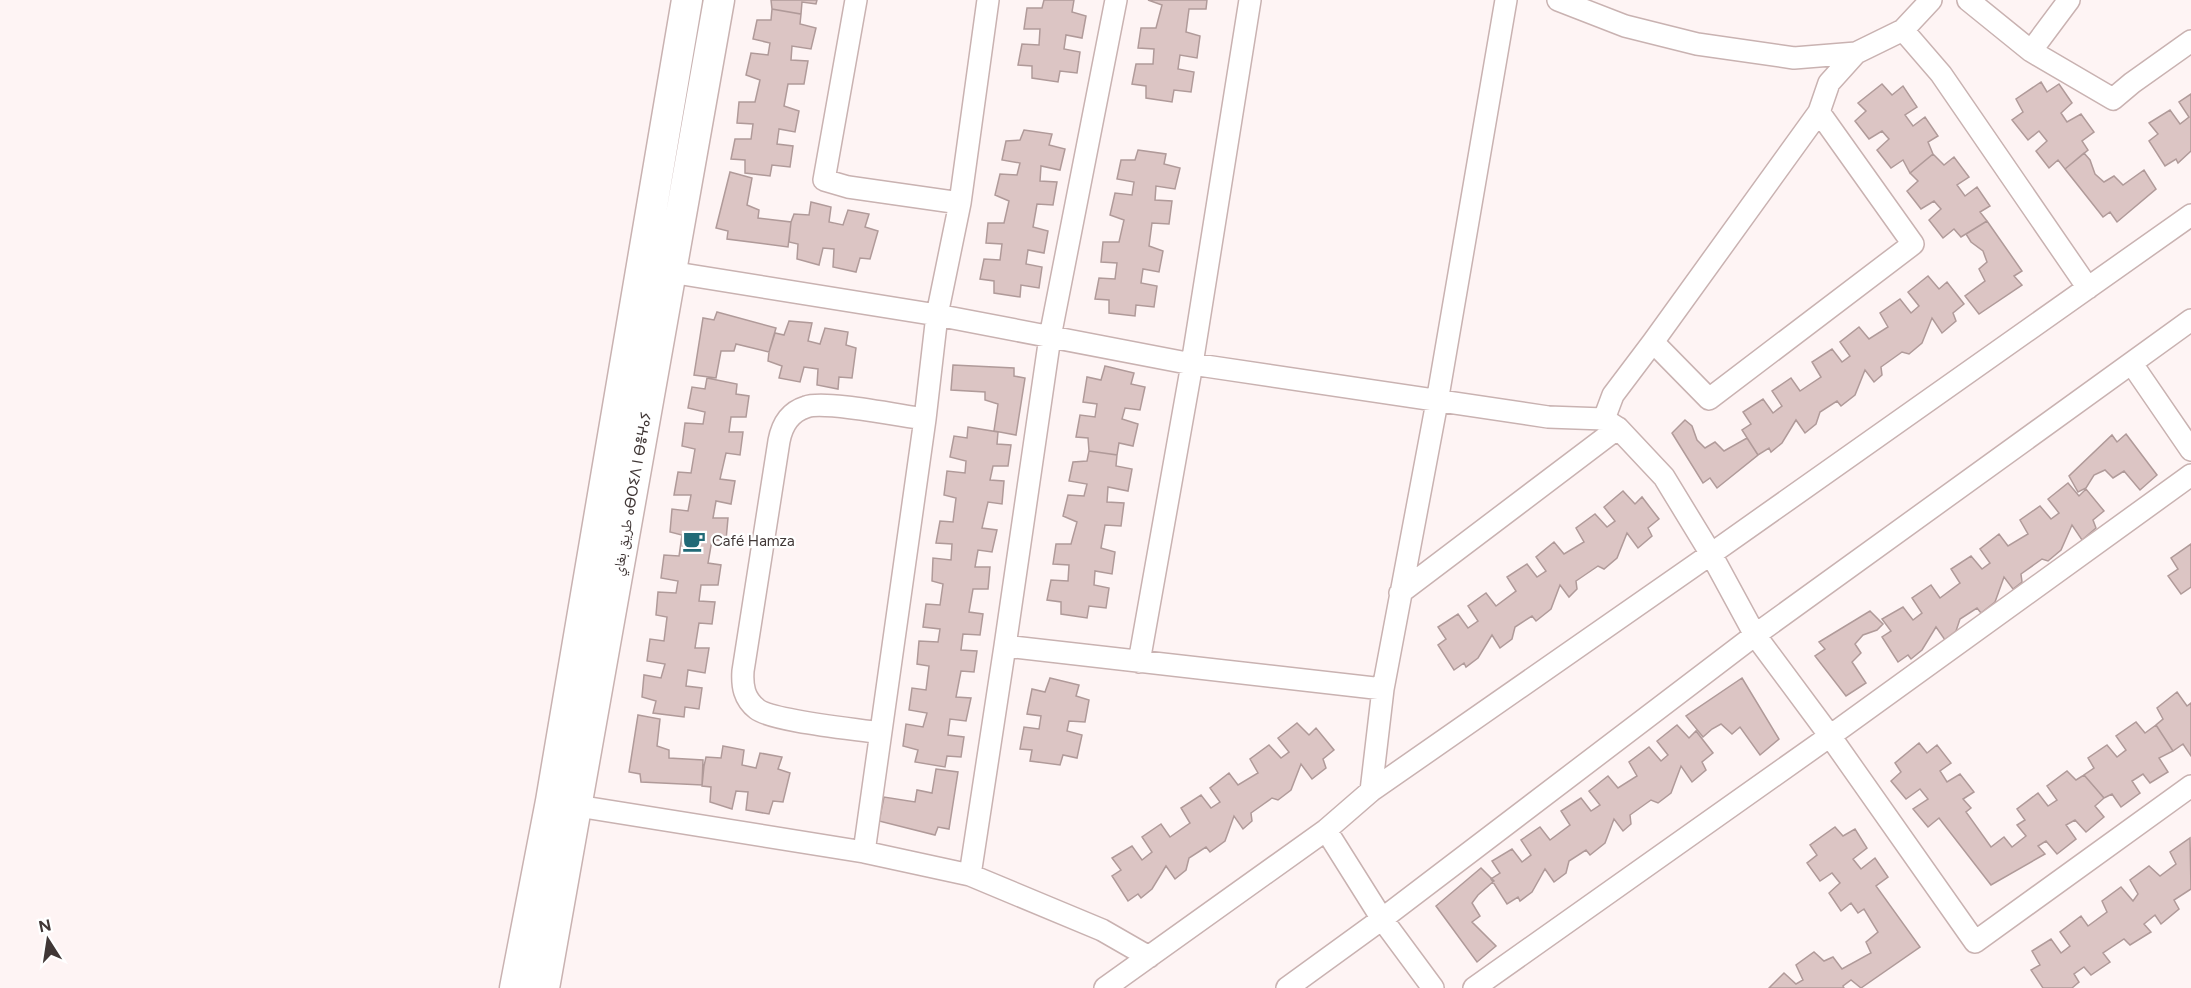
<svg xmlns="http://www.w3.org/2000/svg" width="2191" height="988" viewBox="0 0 2191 988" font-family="Figtree,'Noto Naskh Arabic','Noto Sans Tifinagh',sans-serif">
  <rect width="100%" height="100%" fill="#fef4f4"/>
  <path fill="#dcc5c4" stroke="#b09a99" stroke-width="1.5" d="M771,0H817L816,4L802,2L801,14L772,9Z
    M1044,0H1074L1072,12L1086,16L1082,38L1066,35L1064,49L1080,52L1077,73L1060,71L1058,82L1032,78V66L1018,65L1022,44L1039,45L1040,29H1024L1027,8H1042Z
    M1148,0H1207L1206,9H1189L1186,32L1200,36L1197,58L1180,55L1178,69L1194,72L1191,92L1174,90L1172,102L1146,98V86L1132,84L1136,64H1153L1154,49L1138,48L1141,28H1156L1162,5Z
    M772,9L801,14L800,24L816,28L811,49L792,46L791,60L808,61L804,84H788L784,106L799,111L795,132L779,129L777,144L793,146L790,167L772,165L770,176L745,173V160L731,159L735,139H751L753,124L737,123L739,102H755L760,80L746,75L751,53L768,55L770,43L753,39L757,20H771Z
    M2041,82L2047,92L2059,84L2072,103L2061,113L2067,122L2081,114L2094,132L2082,141L2088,150L2065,169L2058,160L2049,168L2036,151L2047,141L2039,131L2028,140L2012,120L2023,112L2016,99Z
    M1882,84L1892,95L1903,86L1917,107L1905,115L1913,126L1925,117L1938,136L1928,142L1933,154L1910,173L1903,160L1891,168L1877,150L1889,139L1882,131L1869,139L1855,121L1866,111L1858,103Z
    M2191,94V151L2178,163L2176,159L2165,166L2149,141L2158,134L2149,123L2170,110L2180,124L2189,117L2179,102Z
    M1024,130L1052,134L1049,145L1065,149L1060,170L1041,166L1040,181L1057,182L1053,205L1037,204L1033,227L1048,231L1044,253L1028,250L1026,264L1042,267L1039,288L1021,285L1020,297L994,293V281L980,279L984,259L1000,260L1002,244L986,243L988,223H1004L1009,201L995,195L1000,174L1017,175L1020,163L1002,160L1006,141L1020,140Z
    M1138,150L1166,154L1164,164L1180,168L1175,189L1156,186L1155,200L1172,201L1169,224L1152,223L1149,246L1163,251L1159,272L1143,269L1141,283L1157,286L1154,307L1136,305L1135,316L1109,313V300L1095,299L1099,278L1115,279L1117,263L1101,262L1103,242H1119L1124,220L1110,215L1115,193L1132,195L1134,182L1117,179L1121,160H1135Z
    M2084,153L2090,160L2095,174L2104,182L2114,176L2123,185L2144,170L2156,189L2117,222L2110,212L2103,217L2065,169Z
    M1933,154L1944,165L1954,157L1969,177L1957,185L1965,196L1977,187L1990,206L1980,212L1987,221L1961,237L1954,229L1943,238L1929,220L1941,209L1934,201L1921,209L1907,191L1918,181L1910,173Z
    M730,172L752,178L747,205L759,210L758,218L791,222L788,247L727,239L728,231L716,228Z
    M811,202L831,207L829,222L843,225L848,210L869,214L865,227L878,231L870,259L860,258L856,272L833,267L834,249L823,248L819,265L797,259L798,244L789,242L791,222L794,214L809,215Z
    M1987,221L2022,271L2014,276L2022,285L1979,314L1965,296L1985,281L1979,269L1987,262L1983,251L1971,242L1966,234Z
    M1928,276L1939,289L1947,282L1964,304L1953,313L1956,321L1942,333L1932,318L1922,343L1909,354L1902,352L1881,367L1882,375L1874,382L1865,370L1855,395L1841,406L1837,401L1820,412L1816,424L1805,433L1796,420L1782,443L1771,452L1769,448L1758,455L1742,430L1751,424L1743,412L1763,399L1773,413L1782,406L1772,391L1791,378L1800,391L1821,377L1812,362L1832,349L1842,362L1850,356L1840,342L1859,327L1869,339L1888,327L1880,313L1900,299L1911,313L1919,306L1908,292Z
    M717,312L776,328L769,352L736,344L734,351H721L716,378L694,375L703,318L714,320Z
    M789,321L812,323L808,341L820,344L825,328L848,332L846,345L856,348L852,378L839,377L838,389L817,385L818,369L804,367L800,382L779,378L782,366L768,361L769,352L775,333L784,335Z
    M953,365L1014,368V376L1025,378L1016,435L994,431L998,404L985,400V392L951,390Z
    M1105,366L1134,373L1131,384L1145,387L1140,410L1125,408L1122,419L1138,424L1133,446L1119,443L1117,455L1089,451L1088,438L1076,437L1080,415L1095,417L1097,404L1083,402L1087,377L1101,380Z
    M707,378L737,384L736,394L749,396L746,417H731L729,432H743L740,455L726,453L720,479L735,481L731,504L716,501L713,518H728L726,540H712L708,563L721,565L718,585H701L699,601L715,602L712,624L699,623L695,648H709L705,673L688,670L686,686L702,688L699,709L685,707L684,717L653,713L656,701L642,697L644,675L661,678L665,664L647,661L650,639L664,641L667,617L656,615L658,592L676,593L678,581L661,578L664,555L679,556L682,535L670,532L672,509L688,511L691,495H674L678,472L691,473L695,449L682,446L685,423L703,424L705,412L688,408L692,387L705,389Z
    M1685,420L1692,426L1697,440L1705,448L1715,442L1724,451L1747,438L1758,455L1717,488L1710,478L1703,483L1672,433Z
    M968,427L998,432L997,444L1011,445L1008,466H993L990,480L1004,481L1002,504L988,502L982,528L997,530L992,552L978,550L975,567H990L988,589H973L969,612L983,614L980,635L963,634L961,650L977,651L974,672L961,671L956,697L971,698L966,721L950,719L948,735L964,737L961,757L947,756L945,767L915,762L918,750L903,746L906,724L923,727L927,713L909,710L912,688L926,690L929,666L917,664L919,641L938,642L940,629L923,627L926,604L940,605L943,584L932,581L933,558L951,560L952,544L936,543L940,521L953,522L956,498L944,495L947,471L965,473L966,461L950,457L954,436L967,438Z
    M2126,434L2157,475L2140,490L2124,471L2113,478L2105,470L2094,475L2086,488L2078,492L2069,476L2112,435L2117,442Z
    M1089,451L1117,455L1116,466L1132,469L1128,491L1108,487L1107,502L1124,503L1121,526L1105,525L1101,548L1115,552L1112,574L1095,571L1094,585L1109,588L1106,608L1089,606L1087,618L1061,614V602L1047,600L1051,580L1068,581L1069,565L1053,564L1056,544H1071L1077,522L1063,516L1068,495L1084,496L1087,484L1069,481L1073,462L1087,461Z
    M2068,483L2079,496L2086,489L2104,511L2093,520L2096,528L2082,540L2072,525L2061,550L2048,561L2042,559L2021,574L2022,582L2013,589L2004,577L1995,602L1981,613L1977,608L1960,619L1956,631L1945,640L1936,627L1922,650L1911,659L1908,655L1898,662L1882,637L1891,631L1882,619L1903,607L1913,620L1922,613L1912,598L1931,585L1940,598L1960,583L1951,569L1971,556L1982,569L1990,563L1980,549L1999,534L2008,546L2028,534L2020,520L2040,506L2051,519L2059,513L2048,499Z
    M1623,491L1635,504L1642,497L1659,519L1648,528L1652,536L1638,548L1627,533L1617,558L1604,569L1598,566L1576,581L1577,589L1569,597L1560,585L1551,609L1536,621L1532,616L1515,627L1512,639L1500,648L1492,635L1478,658L1466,667L1464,663L1454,670L1438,645L1446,639L1438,627L1458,614L1468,628L1478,621L1468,606L1486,593L1496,606L1516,591L1507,577L1527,564L1537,577L1546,571L1536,557L1554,542L1564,554L1584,542L1576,528L1595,514L1607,527L1615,521L1604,507Z
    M2191,544V587L2181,594L2168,576L2178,569L2171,558Z
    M1870,611L1883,624L1877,630L1863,635L1855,644L1861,653L1852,662L1866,683L1846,696L1815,656L1825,649L1819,642Z
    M1050,678L1079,685L1076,696L1089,700L1085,722L1069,721L1067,731L1082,735L1077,758L1063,755L1060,765L1030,761L1032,750L1020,749L1024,727L1039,729L1041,716L1027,714L1032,689L1045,692Z
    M1742,678L1779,739L1760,755L1740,727L1732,734L1721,724L1712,729L1703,737L1686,716Z
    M2177,692L2187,706L2191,703V756L2183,744L2173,751L2156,725L2163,719L2157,708Z
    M638,715L660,719L657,746L669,750V758L703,760L702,785L641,782L640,774L629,772Z
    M2136,722L2145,733L2156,725L2173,751L2159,758L2168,772L2150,783L2143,774L2132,781L2140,793L2121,807L2112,794L2104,798L2084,775L2094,768L2088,758L2107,745L2117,757L2126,750L2116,736Z
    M1297,723L1309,735L1316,728L1334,750L1323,759L1326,768L1312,779L1301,764L1291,790L1278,800L1272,798L1251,813L1252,821L1243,829L1234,816L1225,841L1210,852L1206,847L1189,858L1186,870L1175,879L1166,866L1152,889L1141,898L1138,894L1128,901L1112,876L1121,870L1112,858L1132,846L1142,860L1152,852L1142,837L1161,824L1170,837L1190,823L1181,808L1201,795L1211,808L1220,802L1210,788L1229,773L1238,785L1258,773L1250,759L1269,745L1281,758L1289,752L1278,738Z
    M1677,725L1689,738L1696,731L1713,753L1702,762L1706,770L1692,782L1681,766L1671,793L1658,803L1651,800L1630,815L1631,824L1623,831L1614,819L1605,843L1590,855L1586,850L1569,861L1566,873L1554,882L1545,869L1532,892L1520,901L1518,897L1507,904L1491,879L1500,873L1492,861L1512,849L1522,862L1531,855L1521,840L1540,827L1550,840L1570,825L1561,811L1581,798L1591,811L1600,805L1589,791L1608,776L1618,788L1637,776L1629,762L1649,747L1661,761L1668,755L1657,741Z
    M1919,743L1927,753L1937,745L1951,763L1940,771L1947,782L1960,774L1974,792L1963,799L1971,808L1966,812L1991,847L2004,837L2012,847L2026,836L2017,825L2025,820L2017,809L2038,793L2048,806L2057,800L2047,786L2067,771L2076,780L2084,775L2104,798L2095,806L2104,817L2086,832L2075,820L2066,825L2076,839L2057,854L2046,841L2038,846L2045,854L1991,885L1939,818L1928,827L1913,809L1928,799L1920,789L1906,799L1891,781L1901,772L1895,763Z
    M723,746L744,750L742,765L756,768L760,753L782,757L778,769L790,773L783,802L773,801L769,814L746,810L748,792L736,791L732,809L710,802L711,787L702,786L704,766L706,757L721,758Z
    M936,769L958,772L949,829L938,827L935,835L879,821L884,797L915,802L917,790L932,793Z
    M1835,827L1843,836L1855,829L1867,848L1853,859L1861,869L1875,858L1888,877L1876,886L1920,947L1861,988L1851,980L1843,986L1844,988H1769L1784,973L1796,984L1803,980L1796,965L1814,952L1824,961L1833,957L1842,969L1871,953L1866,942L1878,932L1864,909L1858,913L1851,903L1841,911L1829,893L1840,883L1832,873L1820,881L1807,863L1817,855L1810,845Z
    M2190,838L2191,889L2174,900L2179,909L2161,924L2155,915L2144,924L2151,932L2130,945L2124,939L2103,953L2110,962L2091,975L2084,967L2074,974L2079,982L2072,988H2043L2031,970L2040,965L2032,951L2051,939L2061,953L2070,946L2060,932L2081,916L2088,926L2107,912L2102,901L2121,887L2133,901L2138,894L2130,880L2149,866L2160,876L2176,864L2170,852Z
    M1481,868L1494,881L1478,895L1472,903L1480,916L1472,922L1496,946L1477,962L1436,906Z"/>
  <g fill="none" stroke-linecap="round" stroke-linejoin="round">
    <g stroke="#c9b2b1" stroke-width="24">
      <path id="street" d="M856,0L824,180L848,187L960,203
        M1558,0L1625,26L1697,44L1794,58L1856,53
        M1968,0L2031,51L2113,99L2132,83L2191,41
        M1903,30L1941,74L2088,288
        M2031,51L2069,0
        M670,272L937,315L1192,364L1548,417L1604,419L1618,428L1664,477L1711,554L1755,635L1830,736L1975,942L2191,786
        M1653,342L1709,399L1913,244L1819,112
        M2132,364L2191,450
        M1604,419L1613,395L1653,342L1819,112L1829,83L1856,53L1903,30L1931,0
        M1400,593L1618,428
        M1005,646L1050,337L1116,0
        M1139,662L1192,364L1250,0
        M880,733C856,729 772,721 757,709C744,699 742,686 743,671L779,441C782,425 790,412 806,407C824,400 901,416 925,419
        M1371,791L1383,689L1437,402L1506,0
        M565,804L864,852L970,875L1102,930L1149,957
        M1326,830L1382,919L1433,988
        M864,852L925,419L937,315L960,203L988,0
        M970,875L1005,646L1383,689
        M1105,988L1326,830L1371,791L1711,554L2191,215
        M1287,988L1382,919L1755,635L2191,320
        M1474,988L1830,736L2191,475"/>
    </g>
    <g stroke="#c9b2b1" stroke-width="33">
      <path id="secondary" d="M515,988L551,801L687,0
        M544,988L719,0"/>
    </g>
    <use href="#street" stroke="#fff" stroke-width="21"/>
    <use href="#secondary" stroke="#fff" stroke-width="30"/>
  </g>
  <defs>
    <g id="cafe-bare" transform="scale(1.8)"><path d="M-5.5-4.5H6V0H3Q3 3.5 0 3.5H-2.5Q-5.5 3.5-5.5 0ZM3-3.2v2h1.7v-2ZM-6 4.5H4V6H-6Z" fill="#226a77" stroke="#fff" stroke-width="2.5" paint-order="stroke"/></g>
  </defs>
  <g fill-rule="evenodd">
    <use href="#cafe-bare" x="694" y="541"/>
  </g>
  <g text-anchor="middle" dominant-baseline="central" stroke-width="4.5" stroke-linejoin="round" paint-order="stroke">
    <g font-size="15" fill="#403736" stroke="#fff">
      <text transform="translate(632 494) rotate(-80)">طريق بغاي ⴰⴱⵔⵉⴷ ⵏ ⴱⴻⵖⴰⵢ</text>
    </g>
    <g font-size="15" fill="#403736" stroke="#fff" text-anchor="start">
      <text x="712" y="541">Café Hamza</text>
    </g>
  </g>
  <g transform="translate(48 940) rotate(348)" stroke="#ffffff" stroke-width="4.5" paint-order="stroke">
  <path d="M0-4.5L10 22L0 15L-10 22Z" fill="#403736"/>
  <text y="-9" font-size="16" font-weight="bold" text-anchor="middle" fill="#403736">N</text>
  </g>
</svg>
